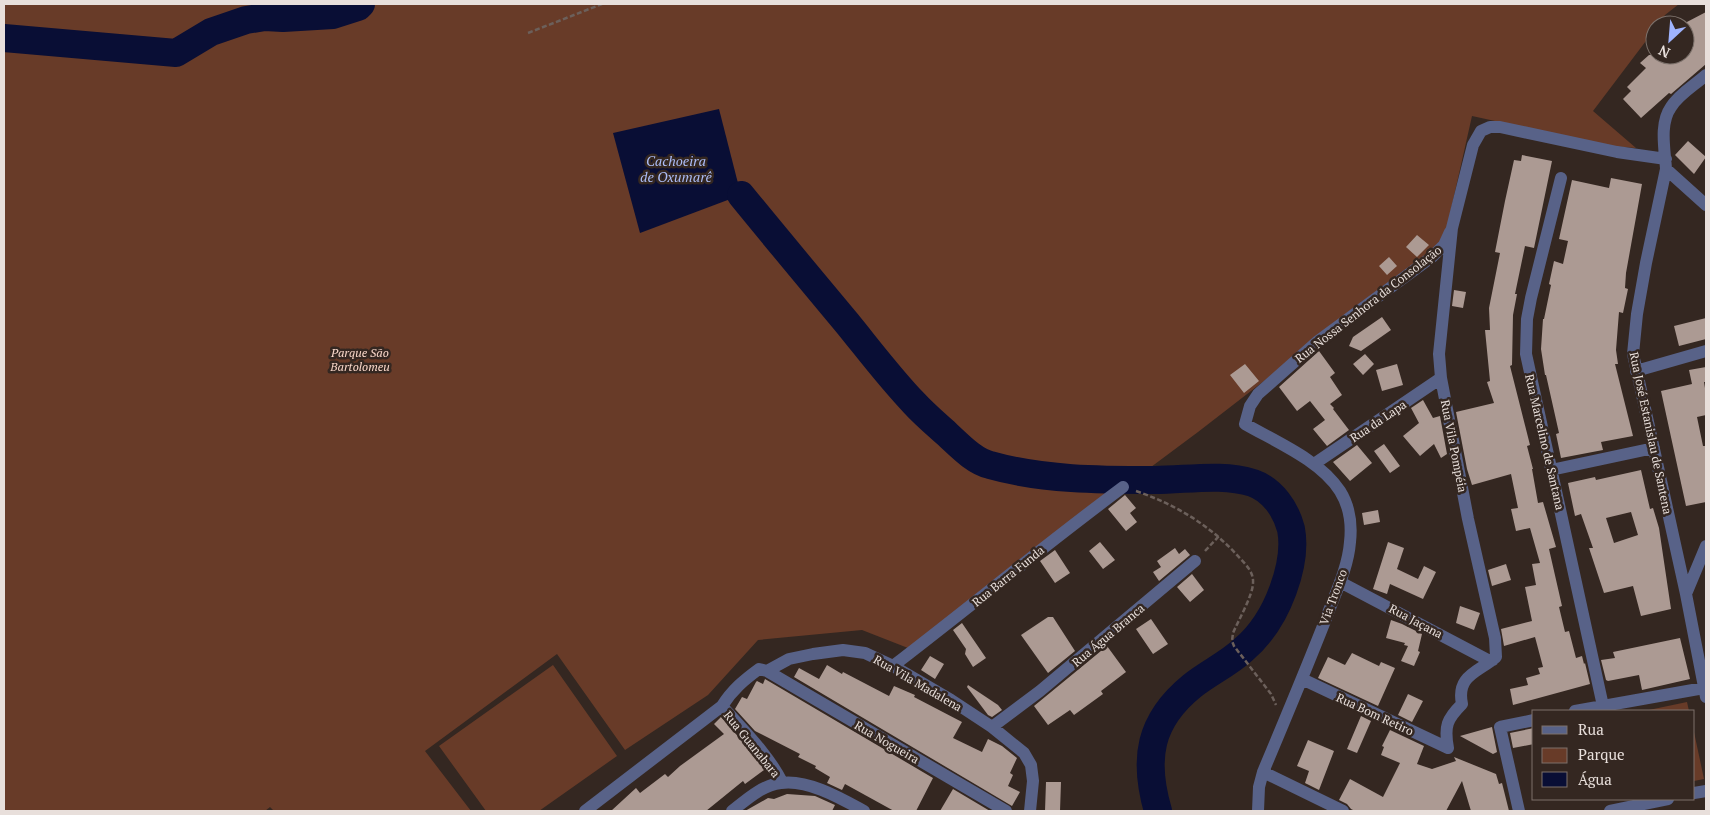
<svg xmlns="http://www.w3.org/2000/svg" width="1710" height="815" viewBox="0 0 1710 815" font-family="'PT Serif',serif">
  <rect width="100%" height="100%" fill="#342721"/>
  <path fill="#683b28" d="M4,4H1679L1665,15L1658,25H1655V29L1593,111L1636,148L1610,146L1472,116L1447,227L1442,239L1433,250L1198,432L908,648L862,630L758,640L708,695L625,750L557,654L425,751L471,811H274L270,807L265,811H4Z
    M553,665L617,756L539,811H486L439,746Z
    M1687,702L1689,711H1644Z
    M1694,732L1704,779L1694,781Z"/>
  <path fill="#090e35" d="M719,109L741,195L640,233L613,133Z"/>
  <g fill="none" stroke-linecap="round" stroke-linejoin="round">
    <path stroke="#090e35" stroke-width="28" d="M4,38L176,53L211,32L246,20L265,17L283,18L333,15L358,7L361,4
      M741,195C776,238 812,281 847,323C869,350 890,378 914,403C924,414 937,425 948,435C960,446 974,461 990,465C1043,480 1100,480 1155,480C1187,480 1222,473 1253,483C1273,490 1286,510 1291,529C1295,550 1290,571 1283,590C1275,612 1262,634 1243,650C1228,664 1208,673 1192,686C1149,721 1143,759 1158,811"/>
  </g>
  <path fill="#ac9a93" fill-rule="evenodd" d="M1706,12V64L1671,94L1669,93L1641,118L1623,99L1631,91L1627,87L1646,68L1640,63L1649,55H1685V23Z
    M1688,141L1706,157L1694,174L1675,155Z
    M1522,155L1552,161L1534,248L1525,246L1515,294H1517L1513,315L1512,365L1510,366L1530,445L1527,446L1533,469H1532L1538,503L1543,502L1556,547L1549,549L1562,606L1559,607L1565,632L1569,631L1576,658L1582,656L1584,664L1585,663L1590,684L1513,705L1510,689L1528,685L1526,678L1540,674L1538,668L1543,667L1535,637L1504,646L1501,629L1532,621L1525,587L1536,585L1532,564L1540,563L1530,528L1516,531L1511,509L1518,508L1511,474L1472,485L1467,469L1456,412L1494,403L1487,382L1490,381L1485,330H1490L1489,308L1500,253L1495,252L1505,201L1514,160L1521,161Z
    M1611,178L1642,184L1626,273L1625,288L1628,289L1623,313L1619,312L1616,350L1618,364H1615L1633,436L1601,442L1603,450L1561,458L1556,434L1559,433L1546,375H1545L1541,349L1543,319H1544L1551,285L1549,284L1554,261L1563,264L1568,241L1559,239L1572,180L1609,188Z
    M1417,235L1429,245L1417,257L1406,247Z
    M1389,257L1397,266L1387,275L1379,266Z
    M1454,290L1466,292L1463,308L1452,306Z
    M1382,317L1391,330L1361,351L1349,346L1353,337Z
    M1706,318V339L1679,346L1674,326Z
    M1319,351L1335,373L1330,377L1342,395L1330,404L1334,408L1333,409L1349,430L1327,446L1313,429L1325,420L1310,401L1297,411L1279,387Z
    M1365,354L1374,364L1363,375L1353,364Z
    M1245,364L1259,381L1244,393L1230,375Z
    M1397,364L1403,385L1382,391L1376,370Z
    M1706,367V382H1704L1706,394V415L1697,417L1703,446H1706V502L1686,506L1661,391L1692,384L1689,370Z
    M1423,400L1433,418L1440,416L1447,454L1441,458L1434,444L1420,456L1403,436L1419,423L1411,408Z
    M1384,444L1400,466L1390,473L1374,451Z
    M1357,445L1372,463L1350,481L1333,462Z
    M1641,470L1650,509L1653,508L1659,528L1671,609L1641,616L1633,586L1604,593L1589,548H1593L1581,514L1575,516L1568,483L1595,477L1596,480ZM1631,512L1638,535L1614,543L1606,518Z
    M1125,495L1136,508L1130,513L1137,522L1126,531L1108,509Z
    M1378,510L1380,522L1364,525L1362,513Z
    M1100,542L1115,560L1103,569L1089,551Z
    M1388,542L1404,548L1397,569L1418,579L1424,566L1436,572L1423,599L1390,584L1387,594L1373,589Z
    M1175,548L1179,554L1185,549L1190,555L1159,581L1153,572L1161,567L1157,561Z
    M1055,550L1070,573L1055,583L1040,561Z
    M1506,564L1511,580L1492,586L1488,570Z
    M1192,574L1204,590L1190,602L1177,587Z
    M1460,606L1480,613L1474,630L1456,623Z
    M1048,617H1053L1075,651L1048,673L1021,635Z
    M1151,619L1168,644L1153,654L1136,629Z
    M1391,620L1402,624L1422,634L1418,651L1420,652L1414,666L1401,661L1408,646L1404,645L1405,643L1386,638Z
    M962,623L986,658L973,667L965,654L966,649L953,630Z
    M1680,638L1690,679L1642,690L1639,675L1608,681L1606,680L1601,660L1615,658L1613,652Z
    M1107,646L1126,672L1101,691L1103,694L1074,715L1070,710L1048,725L1034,706Z
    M1352,653L1379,666L1381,662L1395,668L1378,706L1318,678L1328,657L1345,665Z
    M930,656L944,664L935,679L921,670Z
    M827,665L842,674L843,672L889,696L894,686L915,695L914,697L962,722L953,738L982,752L988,739L1002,746L1017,758L1010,773L1013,775L1008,786L1020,792L1012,806L794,677L799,668L819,679Z
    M765,679L933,778L916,811H894L845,784L842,790L827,783L830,777L815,768L816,766L798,757L800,754L755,731L735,709L742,697L747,699L756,682L757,681L763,684Z
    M968,685L998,705L1002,710L992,717L988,715L967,687Z
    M1408,694L1423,701L1412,722L1398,715Z
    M1361,716L1371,721L1357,753L1347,749Z
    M721,717L756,757L764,770L745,784L743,781L706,811H611L636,788L640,793L665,774L668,777L680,766L724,734L714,724Z
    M1492,727L1497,752L1493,754L1460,736Z
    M1534,728V744L1513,748L1510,733Z
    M1390,730L1424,746L1417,764L1432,769L1456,761L1454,757L1496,774L1499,784L1502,783L1509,811H1471L1462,781L1446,811H1355L1351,809L1347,804L1339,800L1350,779L1383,797L1400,763L1381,755L1384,747L1382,746Z
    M1308,740L1334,751L1319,790L1305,783L1309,771L1297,766Z
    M1046,782H1061L1060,811H1045Z
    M953,789L990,811H940Z
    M787,794L815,796L835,805L832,811H745L768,798L774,799Z"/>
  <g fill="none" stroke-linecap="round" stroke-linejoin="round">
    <path stroke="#6c605b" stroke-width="2.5" stroke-dasharray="5 2.5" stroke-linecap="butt" d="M528,33L602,4
      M1136,491C1176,505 1208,524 1236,554C1244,563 1254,571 1253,583C1253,595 1238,621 1233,633L1232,641L1234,646L1271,694L1276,705
      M1205,551L1219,536"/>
    <path stroke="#586288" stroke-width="12" d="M1706,75C1695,85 1679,94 1671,107C1659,124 1665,150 1666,169L1706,205
      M1666,169L1646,263L1637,314L1633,354L1686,594L1706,697
      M1561,178L1531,298L1527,319L1526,354L1603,706
      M1636,371L1706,351
      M1314,464L1441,378
      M1551,470L1654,448
      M1340,582L1488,660H1493
      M1686,594L1706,546
      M893,666C970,607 1045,545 1123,487
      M767,671L1006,811
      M1302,679L1448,748
      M722,706C743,730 768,754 782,782
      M1575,711L1704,688
      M992,727L1040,691L1195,561
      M1448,748C1444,726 1447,719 1462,704C1456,675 1479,672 1496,657L1495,638L1468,519L1441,378L1439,354L1452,228L1473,145L1481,131L1490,127H1500L1617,152L1666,159
      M1263,772L1343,811
      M1694,793L1706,791
      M585,811L722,706C732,690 744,680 759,669L767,671L789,659L813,654L843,650L865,653L893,666L951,700L992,727L1024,753L1031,765L1033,781L1030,811
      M732,811C746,800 762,785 781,783C808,779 842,799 864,811
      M1258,811L1259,787L1263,772C1284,722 1305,672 1325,621C1334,596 1348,569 1350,542C1352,524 1350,507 1340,491C1320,460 1276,442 1245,424L1250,406L1258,394L1318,341L1432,257L1444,245L1450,232
      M1519,811L1500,727L1534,720
      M1610,811L1668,799"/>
  </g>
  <g text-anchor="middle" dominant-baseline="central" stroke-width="5" stroke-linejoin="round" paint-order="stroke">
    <g font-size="12" fill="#e8dfdb" stroke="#342721">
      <text transform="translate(1368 304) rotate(-38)">Rua Nossa Senhora da Consolação</text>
      <text transform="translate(1378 421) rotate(-34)">Rua da Lapa</text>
      <text transform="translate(1651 433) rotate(78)">Rua José Estanislau de Santena</text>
      <text transform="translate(1545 442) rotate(77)">Rua Marcelino de Santana</text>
      <text transform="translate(1454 446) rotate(79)">Rua Vila Pompéia</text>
      <text transform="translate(1008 576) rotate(-39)">Rua Barra Funda</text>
      <text transform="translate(1333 597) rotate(-70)">Via Tronco</text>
      <text transform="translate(1416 621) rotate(28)">Rua Jaçana</text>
      <text transform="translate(1108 635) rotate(-40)">Rua Água Branca</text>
      <text transform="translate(918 683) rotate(30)">Rua Vila Madalena</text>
      <text transform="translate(1375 714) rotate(25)">Rua Bom Retiro</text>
      <text transform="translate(887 742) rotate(30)">Rua Nogueira</text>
      <text transform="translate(752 744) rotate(51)">Rua Guanabara</text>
    </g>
    <g font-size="12" font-style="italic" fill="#fad8ca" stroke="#342721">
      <text x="360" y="352">Parque São<tspan x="360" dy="14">Bartolomeu</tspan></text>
    </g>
    <g font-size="14" font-style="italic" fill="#acbdf7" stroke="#342721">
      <text x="676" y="160">Cachoeira<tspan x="676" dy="16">de Oxumarê</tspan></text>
    </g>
  </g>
  <rect width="1710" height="815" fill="none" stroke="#e8dfdb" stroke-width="10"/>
  <rect x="1532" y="710" width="162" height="90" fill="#342721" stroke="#7c716b"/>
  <rect x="1542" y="726" width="25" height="8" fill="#586288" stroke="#7c716b"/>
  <text x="1578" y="735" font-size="15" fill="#e8dfdb">Rua</text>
  <rect x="1542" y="748" width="25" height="15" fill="#683b28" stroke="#7c716b"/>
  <text x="1578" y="760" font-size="15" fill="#e8dfdb">Parque</text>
  <rect x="1542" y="772" width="25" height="15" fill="#090e35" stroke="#7c716b"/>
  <text x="1578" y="785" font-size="15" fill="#e8dfdb">Água</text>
  <g transform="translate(1670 40) rotate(206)"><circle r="24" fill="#342721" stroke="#7c716b"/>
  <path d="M0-4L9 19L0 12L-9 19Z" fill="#9fb3fd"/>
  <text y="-8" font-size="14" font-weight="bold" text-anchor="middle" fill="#e8dfdb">N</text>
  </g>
</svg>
